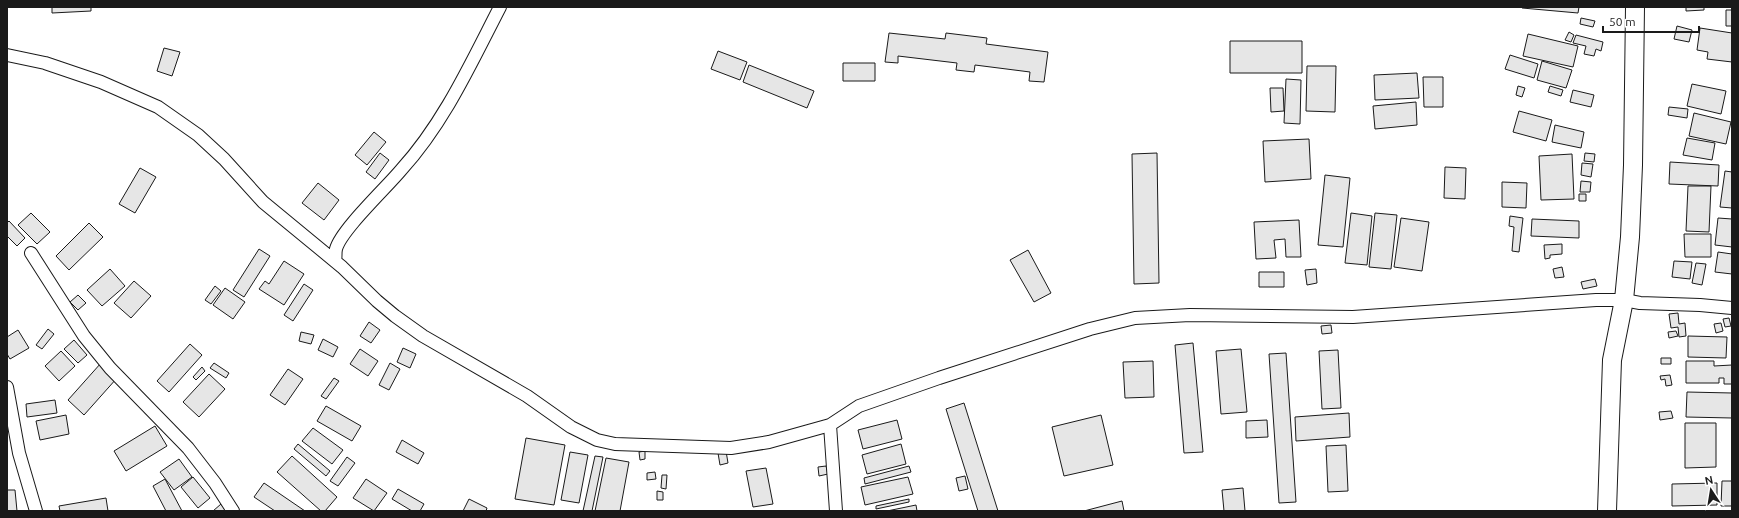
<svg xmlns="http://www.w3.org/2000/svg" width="1739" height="518" viewBox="0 0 1739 518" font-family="Ubuntu,sans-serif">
  <rect width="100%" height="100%" fill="#fff"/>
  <path fill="#e6e6e6" stroke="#1a1a1a" d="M52,7H91V11L52,13Z
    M1522,7H1579L1578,13L1522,8Z
    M1686,7H1704V10L1686,11Z
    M1726,10H1732V26H1726Z
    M1581,18L1595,21L1593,27L1580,24Z
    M1677,26L1692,30L1689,42L1674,39Z
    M1700,28L1732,33V62L1707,59L1708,52L1697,50Z
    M1569,32L1574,35L1571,42L1565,40Z
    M889,33L945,39L946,33L987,38L986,44L1048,52L1044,82L1029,81L1030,72L975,65L974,72L956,70L957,63L898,56V63L885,62Z
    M1528,34L1578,46L1573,67L1523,56Z
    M1576,35L1603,42L1601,51L1596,49L1594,56L1584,54L1586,46L1573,43Z
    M1230,41H1302V73H1230Z
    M164,48L180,52L172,76L157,71Z
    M718,51L747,62L740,80L711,69Z
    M1510,55L1538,64L1534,78L1505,69Z
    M1542,61L1572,70L1566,88L1537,80Z
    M843,63H875V81H843Z
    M749,65L814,91L807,108L743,82Z
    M1307,66H1336L1335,112L1306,111Z
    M1417,73L1419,98L1375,100L1374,75Z
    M1423,77H1443V107H1424Z
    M1286,79L1301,80L1300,124L1284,123Z
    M1692,84L1726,91L1721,114L1687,106Z
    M1518,86L1525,88L1522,97L1516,95Z
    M1550,86L1563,90L1561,96L1548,92Z
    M1270,88H1283L1284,111L1271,112Z
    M1573,90L1594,95L1591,107L1570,102Z
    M1416,102L1417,125L1375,129L1373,106Z
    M1669,107L1688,109L1687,118L1668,115Z
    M1519,111L1552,120L1546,141L1513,132Z
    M1694,113L1731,122L1726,144L1689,136Z
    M1555,125L1584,132L1581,148L1552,142Z
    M374,132L386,142L367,165L355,155Z
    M1687,138L1715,143L1712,160L1683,155Z
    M1309,139L1311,179L1265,182L1263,141Z
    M380,153L389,160L375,179L366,172Z
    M1157,153L1159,283L1134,284L1132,154Z
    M1585,153L1595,154L1594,162L1584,161Z
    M1572,154L1574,199L1541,200L1539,156Z
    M1670,162L1719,165L1718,186L1669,184Z
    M1582,163L1593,164L1591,177L1581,175Z
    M1445,167L1466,168L1465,199L1444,198Z
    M140,168L156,177L135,213L119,204Z
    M1725,171L1732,172V208L1720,207Z
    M1325,175L1350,178L1343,247L1318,245Z
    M1581,181L1591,182L1590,192H1580Z
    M1502,182L1527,183L1526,208L1502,207Z
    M318,183L339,200L324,220L302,203Z
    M1688,186H1711L1709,232L1686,231Z
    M1579,194H1586V201H1579Z
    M31,213L50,232L37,244L18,225Z
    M1351,213L1372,216L1367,265L1345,263Z
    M1375,213L1397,215L1391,269L1369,267Z
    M1510,216L1523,218L1519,252L1512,251L1514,227L1509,226Z
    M1401,218L1429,222L1422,271L1394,267Z
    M1718,218L1732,219V247L1715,245Z
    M1532,219L1579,221V238L1531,236Z
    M1299,220L1301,257H1286L1285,239L1274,240L1276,258L1256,259L1254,222Z
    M9,221L25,238L17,246L7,236V223Z
    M89,223L103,237L69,270L56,256Z
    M1684,234H1711V257H1685Z
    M1562,244V254L1550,255V258L1545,259L1544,245Z
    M259,249L270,256L244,297L233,290Z
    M1028,250L1051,293L1034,302L1010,260Z
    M1718,252L1732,254V274L1715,272Z
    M284,261L304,274L284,305L259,289L265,281L269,284Z
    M1674,261L1692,262L1690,279L1672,277Z
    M1696,263L1706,264L1702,285L1692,283Z
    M1562,267L1564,277L1555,278L1553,269Z
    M110,269L125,286L102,306L87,290Z
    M1316,269L1317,283L1307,285L1305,270Z
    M1259,272H1284V287H1259Z
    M1595,279L1597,286L1583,289L1581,282Z
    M134,281L151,296L131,318L114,303Z
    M304,284L313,290L293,321L284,315Z
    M215,286L221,291L211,304L205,300Z
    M225,288L245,302L233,319L213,305Z
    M78,295L86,303L78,310L70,302Z
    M1678,313L1679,324L1685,323L1686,336L1679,337L1678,327L1671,328L1669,314Z
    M1729,318L1731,326L1725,327L1723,319Z
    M369,322L380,330L371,343L360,336Z
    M1721,323L1723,331L1716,333L1714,324Z
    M1331,325L1332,333L1322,334L1321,326Z
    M48,329L54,334L42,349L36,345Z
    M18,330L29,348L10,359L7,354V337Z
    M1676,331L1678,336L1669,338L1668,332Z
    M301,332L314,335L311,344L299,341Z
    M1688,336L1727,337L1726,358L1688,357Z
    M323,339L338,347L333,357L318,350Z
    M74,340L87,355L78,363L64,349Z
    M1193,343L1203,452L1184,453L1175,345Z
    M190,344L202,355L169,392L157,381Z
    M403,348L416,354L410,368L397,362Z
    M360,349L378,361L368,376L350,364Z
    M1241,349L1247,412L1221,414L1216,351Z
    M1338,350L1341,408L1322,409L1319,351Z
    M61,351L75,366L59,381L45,366Z
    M1286,353L1296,502L1279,503L1269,354Z
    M1661,358H1671V364H1661Z
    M1153,361L1154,397L1125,398L1123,362Z
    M1686,361H1714V366L1732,365V384H1724V378H1719V383H1686Z
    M101,363L117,378L84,415L68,400Z
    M214,363L229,373L226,378L210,368Z
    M390,363L400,369L389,390L379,385Z
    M202,367L205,371L196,380L193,377Z
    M288,369L303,379L285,405L270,395Z
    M209,374L225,389L199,417L183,402Z
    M1670,375L1672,385L1666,386L1665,379L1661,380L1660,376Z
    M334,378L339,381L326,399L321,396Z
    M1687,392L1732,393V418L1686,417Z
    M55,400L57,413L27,417L26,404Z
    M964,403L998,511H978L946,409Z
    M326,406L361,426L352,441L317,421Z
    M1671,411L1673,418L1660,420L1659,412Z
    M1349,413L1350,437L1296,441L1295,417Z
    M66,415L69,434L40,440L36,421Z
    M1101,415L1113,465L1064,476L1052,427Z
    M897,420L902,439L863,449L858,430Z
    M1267,420L1268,437L1246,438V421Z
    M1685,423H1716V467L1685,468Z
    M155,426L167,446L126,471L114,451Z
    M313,428L343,450L332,464L302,441Z
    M526,438L565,445L554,505L515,499Z
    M402,440L424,453L418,464L396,452Z
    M298,444L330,471L326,476L294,449Z
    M901,444L906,464L867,474L862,455Z
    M1346,445L1348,491L1328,492L1326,446Z
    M645,451V459L640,460L639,452Z
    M726,451L728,463L720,465L718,453Z
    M570,452L588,455L579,503L561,500Z
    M292,456L337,497L325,511H321L277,472Z
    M595,456L603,457L592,511H583Z
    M347,457L355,463L338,486L330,481Z
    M606,458L629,462L620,511H595Z
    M179,459L192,477L174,490L160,472Z
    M826,466L828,474L819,476L818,467Z
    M909,466L911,472L865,484L864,478Z
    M766,468L773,504L753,507L746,471Z
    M655,472L656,479L647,480V473Z
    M662,475H667L666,489L661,488Z
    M965,476L968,489L959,491L956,478Z
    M193,477L210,498L198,508L181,487Z
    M908,477L913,494L865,505L861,487Z
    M165,479L182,511H166L153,486Z
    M366,479L387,493L374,511L353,498Z
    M1722,481H1732V506H1721Z
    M264,483L305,511H275L254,497Z
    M1717,483V505L1672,506V484Z
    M1243,488L1245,511H1224L1222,490Z
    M398,489L424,504L420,511H412L392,499Z
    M7,490H15L17,511H7Z
    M657,491L663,492V500H657Z
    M106,498L108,511H60L59,506Z
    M469,499L487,508L486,511H463Z
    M909,499V502L876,509V506Z
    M1122,501L1124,511H1084Z
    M221,504L226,511H213Z
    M916,505L917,511H887Z"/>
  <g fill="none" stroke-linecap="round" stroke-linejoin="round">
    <g stroke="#1a1a1a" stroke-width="14">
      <path id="street" d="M7,55L45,63L101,82L158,107L198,135L224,159L263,202L342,267L377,301L395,316L423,336L527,396L571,427L597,440L615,444L731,448L769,442L830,425L859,406L939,378L1090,329L1135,318L1190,315L1353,317L1596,300H1624L1640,303L1700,305L1732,308
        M31,253L84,336L110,368L188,448L215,483L233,511
        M335,261C336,258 335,253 336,249C341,230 387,187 401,170C444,123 471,63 500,7
        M7,387L19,453L36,511
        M830,425L836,511"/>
    </g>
    <g stroke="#1a1a1a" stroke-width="20">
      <path id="primary" d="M1607,511L1612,360L1624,300L1630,237L1633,165L1635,7"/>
    </g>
    <use href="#street" stroke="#fff" stroke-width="12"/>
    <use href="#primary" stroke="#fff" stroke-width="18"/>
  </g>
  <rect width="1739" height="518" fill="none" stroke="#1a1a1a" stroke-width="16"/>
  <g transform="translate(1711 490) rotate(348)" stroke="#ffffff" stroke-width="3" paint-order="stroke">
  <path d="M0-3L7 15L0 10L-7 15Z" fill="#1a1a1a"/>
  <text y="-6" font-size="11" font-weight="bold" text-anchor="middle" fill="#1a1a1a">N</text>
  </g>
  <path d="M1603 26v6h96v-6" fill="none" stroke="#1a1a1a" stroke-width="2"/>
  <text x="1609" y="26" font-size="12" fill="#1a1a1a" stroke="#ffffff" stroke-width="3" paint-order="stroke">50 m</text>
</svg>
